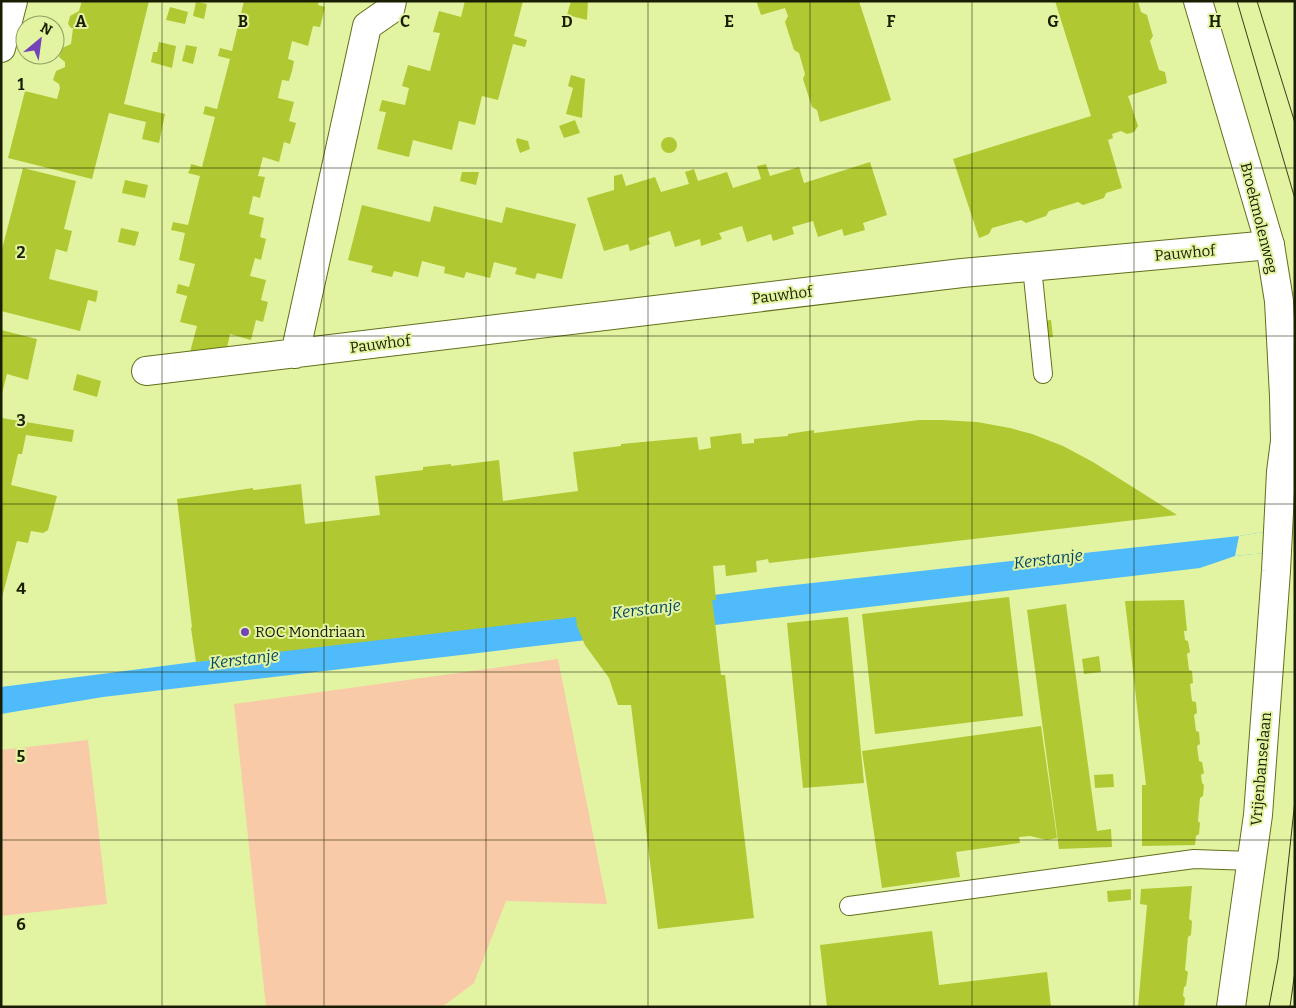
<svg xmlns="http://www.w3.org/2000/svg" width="1296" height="1008" viewBox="0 0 1296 1008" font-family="Bitter,serif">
  <rect width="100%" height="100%" fill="#e2f4a2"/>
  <path fill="#f8caa7" d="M558,659L607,904L506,901L474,983L442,1007H266L234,704Z
    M88,740L107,904L1,916V750Z"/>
  <path fill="#4fbbfb" d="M1295,527V550L1235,556L1200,568L103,697L1,714V687L776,587L1239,536Z"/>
  <path fill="#e2f4a2" d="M1295,527V550L1235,556L1239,536Z"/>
  <path fill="#b0c832" d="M82,1H149L124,104L165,114L159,143L142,139L146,122L109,113L92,179L8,158L25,91L57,99L60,88L59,84L53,80L56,71L65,67V62L59,57L62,48L71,44L73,28H71L68,24L70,16L79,11Z
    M244,1H319L318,5L325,7L320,27L313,26L308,46L292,41L288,59L294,61L292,71L289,81L282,80L278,98L294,102L289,121L296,123L290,144L284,142L279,162L263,157L258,176L265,177L260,198L253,196L249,214L264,218L260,237L266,239L261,260L255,258L250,276L266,280L261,300L268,302L263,322L256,320L251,340L230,334L227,348L190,352L197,326L180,322L187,296L176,293L178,284L189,287L195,264L179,260L185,233L171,230L173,222L188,225L200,176L188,173L190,169L191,164L202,167L215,117L203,114L204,111L205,106L217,109L230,59L218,56L220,48L232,51Z
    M465,1H523L514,36L527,40L525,47L513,44L498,100L482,96L475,125L459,121L452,150L413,140L409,157L377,149L386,112L379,111L382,100L405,105L409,88L402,86L408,65L430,71L440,33L433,32L439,11L461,17Z
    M571,1H588L587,20L567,15Z
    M754,1H859L891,100L820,122L817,110L812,107L803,79L805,74L799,53L794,50L785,22L788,16L785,8L761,15L757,3Z
    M1055,1H1138L1141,12L1147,15L1150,26L1153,36L1150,41L1159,70L1165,72L1167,83L1128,96L1138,126L1134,132L1127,134L1121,131L1112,134L1113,138L1108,140L1122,188L1106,193L1104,198L1083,205L1078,202L1049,211L1046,216L1026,223L1021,220L992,228L989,234L979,238L953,159L1091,116Z
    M196,2L207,4L204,19L193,16Z
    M170,7L188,12L185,24L166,20Z
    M159,42L176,46L172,68L151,62L153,52H157Z
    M186,45L197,47L193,64L182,61Z
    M571,75L585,79L582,118L566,114L573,88L568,86Z
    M575,120L580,133L564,138L559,126Z
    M661 145a8 8 0 1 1 16 0a8 8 0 1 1-16 0Z
    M517,138L528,141L530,149L520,153L516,141Z
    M870,162L887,215L863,223L865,230L844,236L842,229L818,237L813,221L792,227L794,234L773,241L771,234L747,242L742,226L719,233L722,239L701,246L700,239L675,247L670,231L648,238L650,244L630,251L628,244L604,251L587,198L614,190V176L622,174L626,186L655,177L661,192L689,184L685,172L694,169L698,181L727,172L733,188L761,179L757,166L766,164L770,176L799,167L804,183Z
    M23,168L76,181L64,229L72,231L67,252L56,249L49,279L98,291L96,302L88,300L80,331L1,311V253Z
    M462,172H479L476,185L460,181Z
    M125,180L148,185L145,198L122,193Z
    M362,205L430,222L434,206L502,223L506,207L576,224L562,279L537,273L535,279L515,274L517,268L494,262L490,278L466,272L464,278L444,273L445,267L422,261L418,277L394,271L392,277L371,272L373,266L348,260Z
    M121,228L139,232L135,246L118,242Z
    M1051,320L1053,337L1041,338L1040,321Z
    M1,330L37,339L28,380L7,374L2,393Z
    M77,374L101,381L97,397L73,390Z
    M2,418L74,430L72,442L26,435L22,454H18L11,485L57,496L48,530L43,533L31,531L28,543L17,541L2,597Z
    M919,420H942L977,422L1010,428L1032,434L1063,446L1093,462L1177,515L769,563L768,559L756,561L757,572L726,576L725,565L713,566L716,600H712L715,622L721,675H725L754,918L658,929L631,705H618L609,678L585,645L577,626L576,617L252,655L253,657L243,658L242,656L196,662L191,628L192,627L177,499L253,488V490L301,484L305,524L380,515L375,476L423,470V467L451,464V466L499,460L503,501L578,491L573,452L621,446V444L697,437L699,450L711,448L710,437L741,433L742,444L754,443V439L788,436V434L814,430V433Z
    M1009,597L1023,716L875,734L862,614Z
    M1184,600L1187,631H1184L1185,640L1188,641L1190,652L1187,654L1189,670L1192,671L1193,683L1190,684L1192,701L1196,702L1197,713L1194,715L1196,731L1199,732L1200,744L1197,746L1199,761L1202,762L1204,773L1201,775L1202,783L1204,785L1203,796L1200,798L1198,821L1200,823L1199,834L1196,836L1195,845L1142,846V785H1146L1125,601Z
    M1066,604L1097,831L1111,829L1112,847L1059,849L1027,610Z
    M848,617L864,783L803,788L787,623Z
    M1099,656L1101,672L1084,674L1082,659Z
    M1041,726L1057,838L1047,840L1030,836L1019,837L1020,843L956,852L960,877L882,888L862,751Z
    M1113,774L1114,787L1095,788L1094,775Z
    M1192,886L1189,919L1192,921L1191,935L1188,937L1185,970L1188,972L1186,986L1184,987L1183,996L1185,998L1184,1007H1138L1147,905L1140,904L1141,889Z
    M1131,889V900L1108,902L1107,891Z
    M932,931L939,985L1047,972L1051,1007H827L820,945Z"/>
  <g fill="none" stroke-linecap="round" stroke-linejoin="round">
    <g stroke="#626f1c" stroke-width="20">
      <path id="lane" d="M1032,267L1043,374
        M849,906L1194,859L1252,861"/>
    </g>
    <g stroke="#626f1c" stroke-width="30">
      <path id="street" d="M1,48L13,1
        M295,354L367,26L390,10L392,1
        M146,371L962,273L1270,245"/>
    </g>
    <g stroke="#626f1c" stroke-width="30">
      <path id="secondary" d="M1198,1L1270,245L1279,301L1284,396L1285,441L1281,472L1276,571L1258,815L1231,1007"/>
    </g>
    <use href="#lane" stroke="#fff" stroke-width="18"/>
    <use href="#street" stroke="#fff" stroke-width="28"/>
    <use href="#secondary" stroke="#fff" stroke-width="28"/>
    <path stroke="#383e19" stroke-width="1" d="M1237,1L1295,199
      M1257,1L1295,123
      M1269,1007L1278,959L1295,800
      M1290,1007L1295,971"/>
  </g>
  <path fill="none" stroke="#191e00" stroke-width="1" stroke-opacity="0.55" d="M162,1V1007M324,1V1007M486,1V1007M648,1V1007M810,1V1007M972,1V1007M1134,1V1007M1,168H1295M1,336H1295M1,504H1295M1,672H1295M1,840H1295"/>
  <circle fill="#7343ba" stroke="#e2f4a2" stroke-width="2" cx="245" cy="632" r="5"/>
  <g text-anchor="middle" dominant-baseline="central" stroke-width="4" stroke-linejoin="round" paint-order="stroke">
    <g font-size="15" fill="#191e00" stroke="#e2f4a2">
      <text transform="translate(1259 218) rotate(76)">Broekmolenweg</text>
      <text transform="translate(1185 253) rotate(-5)">Pauwhof</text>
      <text transform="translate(782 295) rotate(-7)">Pauwhof</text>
      <text transform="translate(380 344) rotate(-7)">Pauwhof</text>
      <text transform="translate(1261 769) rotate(-85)">Vrijenbanselaan</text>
    </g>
    <g font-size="15" fill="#191e00" stroke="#e2f4a2" text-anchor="start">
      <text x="255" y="632">ROC Mondriaan</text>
    </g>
    <g font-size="16" font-style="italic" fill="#044363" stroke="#e2f4a2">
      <text transform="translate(1048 559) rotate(-7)">Kerstanje</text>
      <text transform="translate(646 609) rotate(-7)">Kerstanje</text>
      <text transform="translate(244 659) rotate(-7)">Kerstanje</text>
    </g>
  </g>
  <g font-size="16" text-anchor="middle" font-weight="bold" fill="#191e00" stroke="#e2f4a2" stroke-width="4" stroke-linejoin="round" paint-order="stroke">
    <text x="81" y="27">A</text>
    <text x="243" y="27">B</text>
    <text x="405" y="27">C</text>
    <text x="567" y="27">D</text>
    <text x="729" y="27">E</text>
    <text x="891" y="27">F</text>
    <text x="1053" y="27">G</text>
    <text x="1215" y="27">H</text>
    <text x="21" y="90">1</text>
    <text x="21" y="258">2</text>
    <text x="21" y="426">3</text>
    <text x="21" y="594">4</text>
    <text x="21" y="762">5</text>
    <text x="21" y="930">6</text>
  </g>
  <rect width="1296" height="1008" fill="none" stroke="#191e00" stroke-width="5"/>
  <g transform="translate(40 40) rotate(29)"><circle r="24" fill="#e2f4a2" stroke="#929e61"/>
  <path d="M0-4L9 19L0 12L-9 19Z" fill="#7343ba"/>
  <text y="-8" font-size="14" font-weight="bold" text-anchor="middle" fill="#191e00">N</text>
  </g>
</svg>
